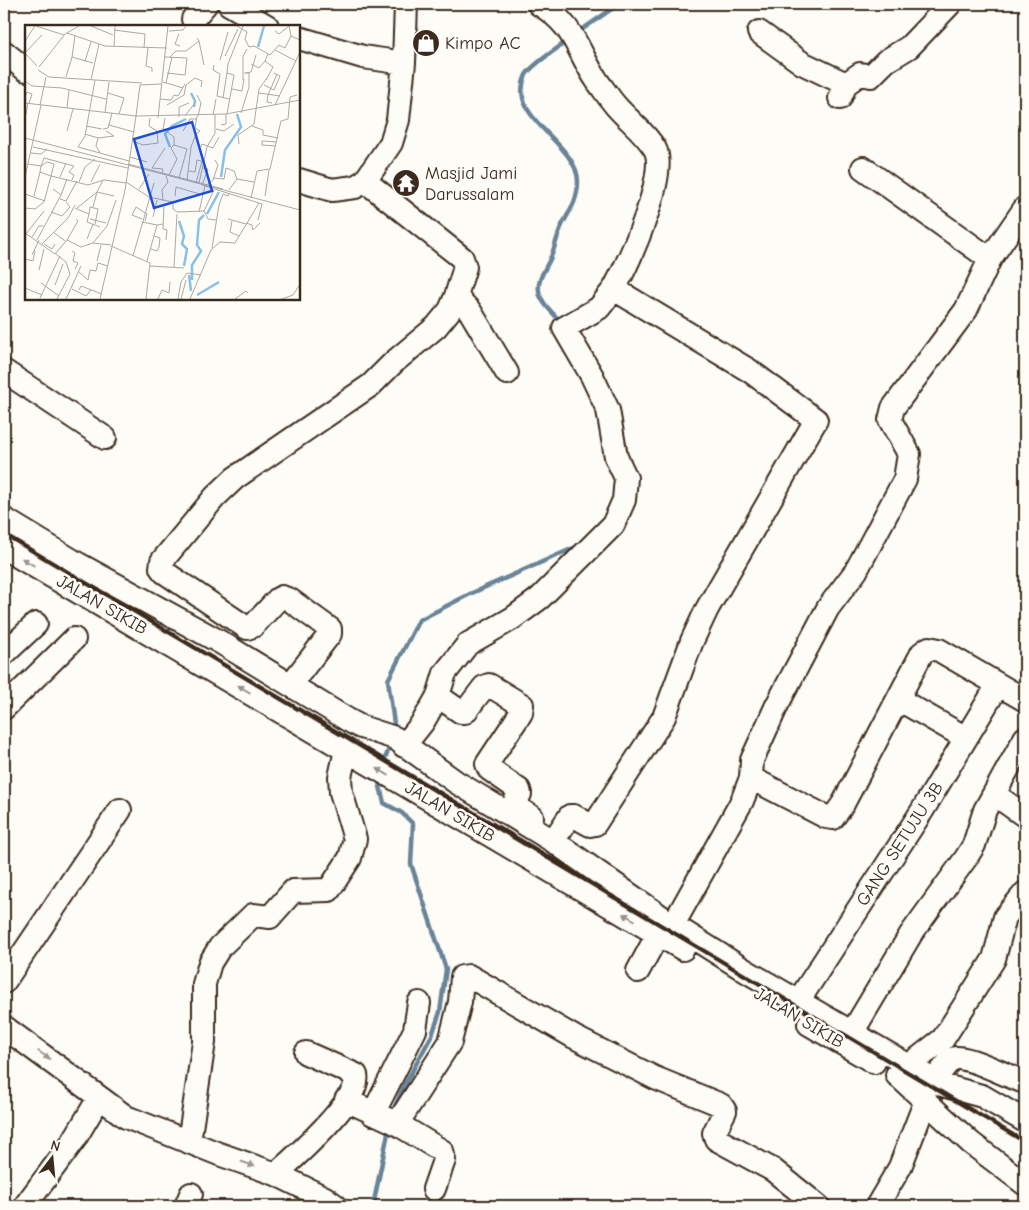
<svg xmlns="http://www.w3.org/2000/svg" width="1029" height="1210" viewBox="0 0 1029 1210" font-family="'Comic Neue',sans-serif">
  <rect width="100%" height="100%" fill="#fdfcf7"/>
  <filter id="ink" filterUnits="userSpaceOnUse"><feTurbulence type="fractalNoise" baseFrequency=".02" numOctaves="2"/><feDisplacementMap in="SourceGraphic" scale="10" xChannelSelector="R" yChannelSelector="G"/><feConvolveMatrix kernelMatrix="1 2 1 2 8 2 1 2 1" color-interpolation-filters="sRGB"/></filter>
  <g filter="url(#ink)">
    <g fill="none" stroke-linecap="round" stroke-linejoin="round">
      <path stroke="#698497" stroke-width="4.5" d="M577,33L619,4
        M561,322C554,314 540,302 539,291C537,280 546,268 550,259C555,248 557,235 563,223C571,209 578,199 578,181C577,142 505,118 526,75C531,65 557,49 567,41
        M395,731L388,680L419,620L472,593L578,546
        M383,764L391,743
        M378,778L384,803L402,813L413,824L411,864L446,969L440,1012L432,1035L404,1086L392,1113
        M373,1206L389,1128"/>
      <g stroke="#3b2a1e" stroke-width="26">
        <path id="minor" d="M229,4L267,26
          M539,4C576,26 576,50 598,82C604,90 610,99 616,106C629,121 645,132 655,149C669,174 628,264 614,289L750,371L816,420L707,609L692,641L664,717L595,824L590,825L574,816H570L553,841
          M193,19L206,4
          M759,32L802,63L846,84
          M299,38L363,57L404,63
          M4,52L26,70
          M840,98L846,84L860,74L871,76L886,61L909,47L950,4
          M863,168L990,259
          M299,180L332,190L355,187L365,181L391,143L398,120L404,63L406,4
          M365,181L462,258L465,267L456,296L470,311L507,373
          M4,371L105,438
          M4,519L78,564L220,642L348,720L361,727L395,738L456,782L553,841L673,925L746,971L942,1085L982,1096L1025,1121
          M4,548L683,949
          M4,654L36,624
          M291,684L330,634V629L290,600L282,597L278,599L253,626L247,628L164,572L161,568L162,561L215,497L235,478L371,385L394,362L436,327L450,310L456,296
          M438,696L461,712H465L484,687L489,685L522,705L521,713L487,764L489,769L519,790L520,794L513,805L532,817
          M898,699L966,738
          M4,708L74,639
          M404,746L423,722L438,696L445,673L468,644L513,618L540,598L613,525L624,500L626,478L616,457L608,410L592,376L564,328L599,308L614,289
          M751,778L826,817L833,818L843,804L922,653L929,648L939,650L1025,700
          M994,794L1025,816
          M1025,893L1005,917L994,959L943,1039L897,1075L971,1143L1025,1184
          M673,925L742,801L751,778L752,760L777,705L828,608L856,571L905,479L909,454L890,420L893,408L966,310L990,259L1025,208
          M638,971L658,934
          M4,982L120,810
          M799,1000L922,811L998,685
          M809,1024L874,1062
          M4,1027L126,1117L219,1154L276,1174L325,1198L336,1206
          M853,1031L911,934L966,858L974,845L985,810L1025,738
          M935,1080C940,1073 946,1064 952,1059C962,1052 1010,1078 1025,1082
          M346,1100L396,1123L442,1151L444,1160L434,1189
          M373,1114L415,1030L419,1003
          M397,1124L450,1042L460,1002L462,977L469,976L574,1037L655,1078L721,1105L725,1111L714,1133L716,1139L773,1170L818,1206
          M189,1142L204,1042V984L210,963L220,947L253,915L270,917L293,891L329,890L350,858L355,839L341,792L340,777L346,750
          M276,1174C293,1159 363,1097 356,1075L306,1053
          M25,1206L74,1140L99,1098
          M186,1206L191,1194
          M877,1206L900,1167L926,1100"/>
      </g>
      <use href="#minor" stroke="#fdfcf7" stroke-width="22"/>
      <path stroke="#3b2a1e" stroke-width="4" d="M4,534L1025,1142"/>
    </g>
    <defs><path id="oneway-solid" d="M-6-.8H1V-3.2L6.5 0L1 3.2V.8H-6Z" transform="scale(1.25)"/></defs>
    <g fill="#9c938a">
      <use href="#oneway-solid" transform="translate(28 562) rotate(-149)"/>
      <use href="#oneway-solid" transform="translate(244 689) rotate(-149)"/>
      <use href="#oneway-solid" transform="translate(383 772) rotate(-149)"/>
      <use href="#oneway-solid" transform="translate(629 917) rotate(-150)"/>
      <use href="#oneway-solid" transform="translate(44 1055) rotate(35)"/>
      <use href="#oneway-solid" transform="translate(248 1164) rotate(19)"/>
    </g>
  </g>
  <defs>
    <g id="shop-disc" transform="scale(1.4375)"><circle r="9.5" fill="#3b2a1e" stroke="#fdfcf7"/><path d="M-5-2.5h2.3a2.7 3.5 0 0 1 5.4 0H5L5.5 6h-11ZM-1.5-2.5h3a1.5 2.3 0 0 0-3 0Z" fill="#fff"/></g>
    <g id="temple-disc" transform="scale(1.4375)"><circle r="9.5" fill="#3b2a1e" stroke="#fdfcf7"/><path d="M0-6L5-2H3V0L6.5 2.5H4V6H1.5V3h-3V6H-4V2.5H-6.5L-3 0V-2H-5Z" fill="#fff"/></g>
  </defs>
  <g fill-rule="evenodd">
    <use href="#shop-disc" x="426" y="43"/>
    <use href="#temple-disc" x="406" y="183"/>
  </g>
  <g text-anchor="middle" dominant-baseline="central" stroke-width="5" stroke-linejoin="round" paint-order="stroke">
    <g font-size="18" fill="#3b2a1e" stroke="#fdfcf7" text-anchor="start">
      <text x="445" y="43">Kimpo AC</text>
      <text x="425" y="173">Masjid Jami<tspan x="425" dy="21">Darussalam</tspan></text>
    </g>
    <g font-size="18" fill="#3b2a1e" stroke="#fdfcf7">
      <text transform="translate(102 605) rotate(30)">JALAN SIKIB</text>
      <text transform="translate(450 812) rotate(31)">JALAN SIKIB</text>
      <text transform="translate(900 844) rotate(-57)">GANG SETUJU 3B</text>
      <text transform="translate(799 1018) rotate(31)">JALAN SIKIB</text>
    </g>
  </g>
  <g transform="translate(25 25)">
    <rect width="275" height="275" fill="#fdfcf7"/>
    <path fill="none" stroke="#88c0e7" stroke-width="2.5" d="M233,22L239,1M166,68L170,76L169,82M145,122L140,109L147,101L161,94M196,152L200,125L216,102L212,89M182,189L194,167M154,196L159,211L157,219L162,224L159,241M164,250L166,266M167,255V240L176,226L172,220L174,195L179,190M172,270L194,257"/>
    <path fill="none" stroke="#afa8a0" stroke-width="1" d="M11,1L39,10M66,1L88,10M212,1L222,7L220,14L224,22L229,21L245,30L254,20L260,23L266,11M264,1L266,11L275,15M89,5L120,9L119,23M144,6L158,5L161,1M250,6L254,9L264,1M42,8L80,21L142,23M154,9L150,19L155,21M0,16L10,1M174,16L179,40M89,22L90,1M123,23L121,41L127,43V47M250,25L271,36M0,28L17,10M0,28L12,41M200,31L213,4M47,32L50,11M140,32L162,33L160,50L142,48M145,32L151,26H161L174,16L172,13M195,35L203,7M60,36L66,17M226,39L234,43L240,36M189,40L188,45L195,49L192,71L204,74M14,42L40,9L54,1M13,45L24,52L117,58M221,48L226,47L231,30M41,52L47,32L68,38M66,55L74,19M70,55L60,111L53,122L104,136M218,55V31L222,24M241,55L248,42L240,36L243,29M0,56L7,61L37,63L81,74M138,57L158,63M141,58L147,32M136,59L115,60L111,91L201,89L275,75M239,60L249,65L255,51L249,48M207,64L217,66L219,54M83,68L99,73L94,89M234,68L255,71M172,70L176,78L173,91M0,72L2,67L7,69L4,78M198,73L202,48M135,74L146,75L149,70L153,71L160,59M0,78L111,91L100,165L75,274M247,78L242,77L243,70L252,49M15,80L21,52M142,80L159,70L161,60L170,53L177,56L176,62M250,80L275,27M42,83L44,65M80,88L84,57M216,88L224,62V48H219M202,89L209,50L202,48L203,39L218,1M188,90L191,74M160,91L170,78M154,92V82L164,78M133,93L143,1M140,93L138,104L149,112V120L162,124L154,153M0,94L3,78M84,100L109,107M196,100L201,99V89M61,101L77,104M227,101L238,105V110L253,113M78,104L83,103L87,88M191,104L199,106L209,99M42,106L48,84M158,106L165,94H172M60,109L73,113L71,121L75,128M0,113L275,185M73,113L89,111L81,106M108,116L118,120L133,118L132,106L124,101L125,93M214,119L213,110L229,99L234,64L242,53M251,121L237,120V116L252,117M8,122L103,143M176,122L177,119L188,123L194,112M6,128L16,129L22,124M105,132L122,137M3,139L16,141L15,147L26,151L29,139L22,137L16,141L19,133L49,141L44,147L49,150L47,155M103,139L198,164M178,143L183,144L177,160L237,179L233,195M164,146L170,147L172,135L180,137M137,148L138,144L127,143L140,123M144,150L152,134L146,123L149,120M0,152L16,80M35,152L41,138M188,153L199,154L201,143L209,146L212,154L204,165M212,154L229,157M162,155L166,122L171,109L175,106L170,103L172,91M54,157L60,142L70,134M66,157L75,139M101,157L124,172L148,177V184L152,187L179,186L189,165M171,158L177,136M174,158L182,122L190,108V90M183,159L188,155L193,140L190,135M114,164L124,149M0,169L20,176M36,170L42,154M9,171L15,147M150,171L151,162L178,170M240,171L244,145M226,173L232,146L245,144L256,96L263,94L265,72L272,70M35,174L41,176L52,156M138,176L137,165L143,157L141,151M139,179L138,204L142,205L141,215M68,182L72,167L89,171M0,183L10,184L19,177L26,151L63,160L79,155L101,158M50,183L64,189L62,197L75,202M52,183L72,167L78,155M179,186L183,194L191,195M26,187L37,191L45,182L41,177M174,187L180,161M64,189L65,182L73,184L70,199M128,192L132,175M65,194L81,198M117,194L107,190L111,182L122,189L120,196M203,194L221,199M207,196L205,207L214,211M117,197L132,200M221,198L227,200L228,205L235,198M28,207L40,216M0,208L30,229L42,215L56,222L68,218L86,220M1,209L19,186M7,212L14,201H18M62,214L68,199M12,215L36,170L28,164M42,215L53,196L51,194M68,218L82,201L91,175M19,219L27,224L30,219M16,220L43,193L50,180M86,221L125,238L121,274M187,223L194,180L198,169L203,171L204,168M126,224L132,226L134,222L135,213L129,211M47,226L50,228L48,236L53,238L50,244M31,229L41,237L45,249L32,274M7,230L14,215M108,231L129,158M0,234L8,236L10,226M72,236L76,220M122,236L132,200L138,199M125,241L159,243M149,242L152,189M14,245L19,224M54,247L63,255L65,245L71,246L73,238L83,241M16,258L34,271M30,260L38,239M0,263L17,270M47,264L61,271L66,265M54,265L56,261L77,269M15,273L35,231M41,274L56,241M133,274L137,265L144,268L145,257M153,274L156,257L162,248L176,250M156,274L161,255M165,274L186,225L195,217L210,218L234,178M210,274L221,266L223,268M257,274L268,270L275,259"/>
    <path fill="#1d4ed8" fill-opacity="0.15" stroke="#1d4ed8" stroke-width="2.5" d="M167,97L187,166L129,183L109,114Z"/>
    <rect width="275" height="275" fill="none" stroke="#3b2a1e" stroke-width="2.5"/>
  </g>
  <rect width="1029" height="1210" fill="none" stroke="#fdfcf7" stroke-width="20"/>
  <rect x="10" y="10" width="1009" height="1190" fill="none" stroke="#3b2a1e" stroke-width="2" filter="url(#ink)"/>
  <g transform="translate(52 1158) rotate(16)" stroke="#fdfcf7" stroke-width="4" paint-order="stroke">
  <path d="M0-4L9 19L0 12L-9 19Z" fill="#3b2a1e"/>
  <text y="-8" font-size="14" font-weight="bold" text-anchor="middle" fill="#3b2a1e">N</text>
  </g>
</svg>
